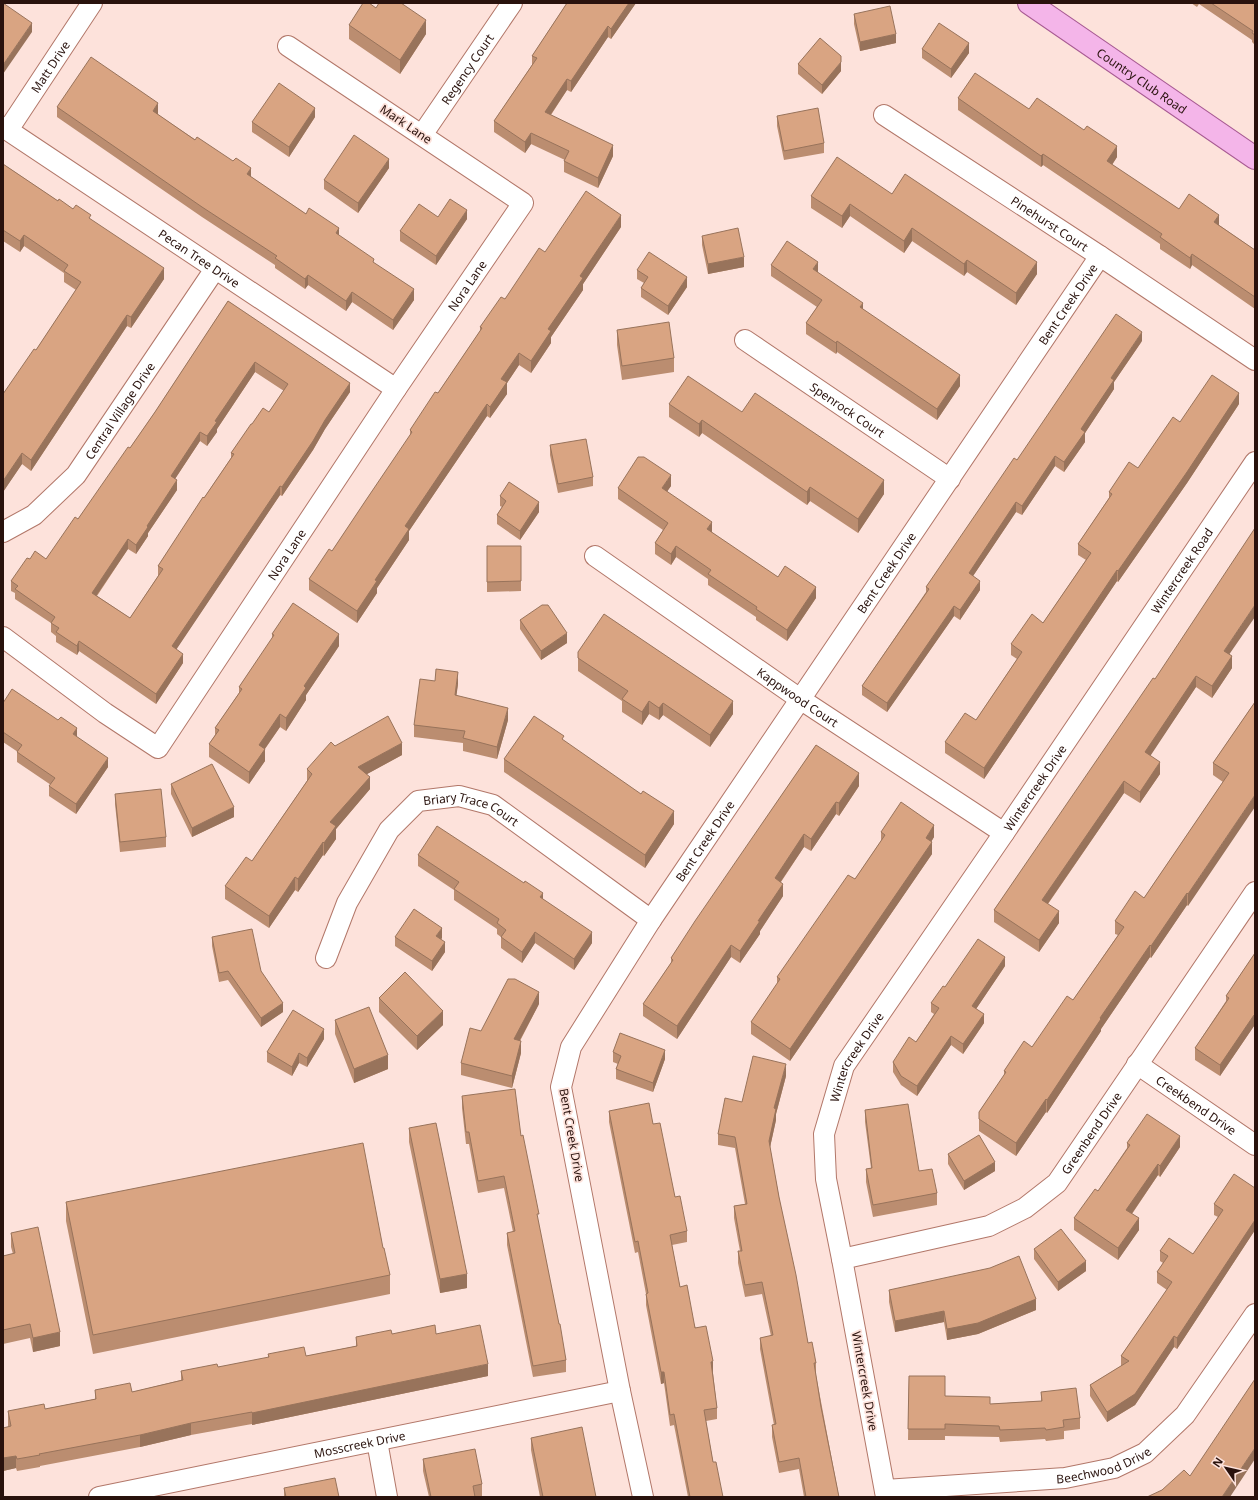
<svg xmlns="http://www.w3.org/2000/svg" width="1258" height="1500" viewBox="0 0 1258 1500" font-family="'Noto Sans',sans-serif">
  <rect width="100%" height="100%" fill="#fde2db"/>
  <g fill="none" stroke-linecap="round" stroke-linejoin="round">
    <g stroke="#b27769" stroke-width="22">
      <g id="minor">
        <path id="s1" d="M884,115L1100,256L1255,360"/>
        <path id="s2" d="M3,127L396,389"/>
        <path id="s3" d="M8,130L92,3"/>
        <path id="s4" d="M422,135L512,3"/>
        <path id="s5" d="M745,340L950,479"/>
        <path id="s6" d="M3,532L34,515L76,475L215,269"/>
        <path id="s7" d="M595,556L800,699L1004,833"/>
        <path id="s8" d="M3,637L105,713L158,748L396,389L523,203L288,46"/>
        <path id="s9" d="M326,958L347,903L389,830L418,801L459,796L493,805L651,920"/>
        <path id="s10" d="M1137,1064L1255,1145"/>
        <path id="s11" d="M842,1259L989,1226L1025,1208L1057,1183L1255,892"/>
        <path d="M377,1441L387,1497"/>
        <path id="s12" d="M885,1490L1065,1478L1114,1468L1145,1453L1185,1415L1255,1314"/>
        <path id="s13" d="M99,1497L620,1391"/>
        <path id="s14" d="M643,1497L620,1391L561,1087L571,1047L651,920L1100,256"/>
        <path id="s15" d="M886,1497L842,1259L826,1179L824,1134L844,1066L1004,833L1255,462"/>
      </g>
    </g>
    <g stroke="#a85b93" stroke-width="24">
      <g id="major">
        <path id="s16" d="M1029,3L1255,158"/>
      </g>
    </g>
    <use href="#minor" stroke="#fff" stroke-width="20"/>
    <use href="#major" stroke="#f4b5e9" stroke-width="22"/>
  </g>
  <path fill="#bb8d70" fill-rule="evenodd" d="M567,3H636L611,39L608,37L571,92L567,90L551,115L613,156L598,188L564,172V161L565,160L531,144L525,153L494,132V121L532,65V56Z
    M1191,3H1255V45L1252,42V40L1199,4L1197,7Z
    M376,8L426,34L400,74L349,39V25Z
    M854,14L896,43L860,51L854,24Z
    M922,49L969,53L951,78L922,58Z
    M798,64L841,71L822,94L798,74Z
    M958,98L1029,109L1117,157L1112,165L1179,209L1219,225L1255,250V309L1192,265L1190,269L1160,249V244L1043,165L1041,167L958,110Z
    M57,107L158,114H157L339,236L374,263L414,300L393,330L352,302L346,311L308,285L305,289L275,268V265L202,217L57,117Z
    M777,116L824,143V153L784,160L777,126Z
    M315,117L289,157L252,132V122Z
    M3,164L58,201L73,209L91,220L164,279L131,328L127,326L31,471L22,464L3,492L36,350L76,290L64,282V273L24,246L20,252L3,241Z
    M389,168L358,213L324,189V180Z
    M892,194L1037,274L1016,305L967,272L964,276L912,241L904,253L850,216L842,228L811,208V196Z
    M438,217L467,219L436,265L400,241V231Z
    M621,227L583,284V290L551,337V343L531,373L519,365L507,383V394L490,418L487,416L409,531V540L377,588V593L357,623L309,590V579L332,551L410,436V430L438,393L480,331V327L505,299L545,252Z
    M702,236L744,267L708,274L702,245Z
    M771,265L818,273L863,309L960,386L937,420L837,352L836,354L806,334V323L817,307L771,276Z
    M637,270L687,287L668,315L641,297V288L644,283L637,279Z
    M228,301L350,392L325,429L313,450L282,496L280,495L176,649L183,663L156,704L79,651L77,655L56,642V636L51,632V623L15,599V593L11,591V581L30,559H46L78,519L130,448L155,412ZM255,372L284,391L269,412L252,424L231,453V458L158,566V576L130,618L97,596L128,549L136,554L148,536V533L177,490L175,479L200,441L207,446L217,432V429Z
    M617,330L674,358V372L622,380L617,345Z
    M1142,341L1114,382V389L1085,433V442L1064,472L1055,466L1022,515L1016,512L973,576L980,590L960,620L954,616L887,712L862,695V686L926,592V587L1017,460Z
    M669,404L742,412L884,494L858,533L810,501L807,505L702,433L699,437L669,417Z
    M1239,404L1187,483L1118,582L1117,581L984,779L945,753V742L976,720L1017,659L1011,655V644L1043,623L1086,560L1078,555V544L1109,498V492L1138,468L1180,422Z
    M550,445L593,477V486L558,493L550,455Z
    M671,486L667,491L712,533L778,577L816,598L787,641L756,620V617L708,585V579L676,557L671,565L655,554V543L663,530L618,499V488Z
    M500,496L539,512L520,540L497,524V515L502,507L500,506Z
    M487,546L521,581V591L487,592Z
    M520,620L567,643L541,660L520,629Z
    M272,634L339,646L306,695V700L286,731L280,727L265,749V761L249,784L209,757V744L215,735V728L239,693V687L272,639Z
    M578,652L733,714L710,747L663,715L659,720L649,714L642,725L622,712V701L578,671Z
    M1230,654L1232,668L1212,698L1196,687L1150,755L1160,774L1140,803L1124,793L1048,904L1059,923L1039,952L994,922V910L1155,679Z
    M458,684L456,695L508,720L497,759L463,751V743L414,737V725Z
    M1255,702L1188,906L1187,905L1151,958L1150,957L1101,1029V1031L1047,1113L1046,1112L1016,1156L979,1131V1112L1004,1076V1071L1032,1047L1073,1000L1118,935L1115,934V921L1144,898L1223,782L1213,775V763Z
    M3,703L77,737L108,767L76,814L49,796V786L51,785L17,762V752H18L3,742Z
    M816,745L859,786L839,816L836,814L811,851L804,847L781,882L783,896L760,931V934L740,963L731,957L677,1039L643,1016V1004L671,963V958Z
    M335,746L402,755L367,774L370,789L336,829V839L324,856L323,855L298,892L295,890L269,928L225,899V886L252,861L307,781V769Z
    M504,759L674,824L645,868L504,772Z
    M171,784L234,817L192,837L171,794Z
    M115,794L166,837V847L120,852L115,804Z
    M881,832L934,837L931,842L932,854L790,1061L751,1034V1022L777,984V977L855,879L881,841Z
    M418,855L543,899L592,943L574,970L535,943L522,963L501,948V937L497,934V929L454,900V890L418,866Z
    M212,937L261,971L283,1012L261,1027L228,980L219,982L212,946Z
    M395,937L442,938L441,939L445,952L432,971L395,946Z
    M1255,953V1027L1254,1026L1220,1076L1195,1060V1048L1226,1001V996Z
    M1005,966L976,1009L984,1023L963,1054L951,1045L917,1096L901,1085L893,1072V1062L916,1042L934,1014L931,1012V1003L945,987Z
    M379,998L443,1025L417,1050L379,1012Z
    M539,1004L520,1041L521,1053L512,1088L461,1075V1063L481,1031Z
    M335,1020L388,1069L354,1083L335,1034Z
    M324,1039L307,1067L299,1063L292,1076L267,1062V1052Z
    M613,1052L665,1059L653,1092L616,1079V1069L618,1064L613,1062Z
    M786,1076L776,1114V1120L770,1147L779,1197L808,1343L816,1363V1375L839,1497H804L799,1469L779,1473L772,1437V1425H774L760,1349V1338L771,1336L762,1294L745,1297L738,1263V1251H740L734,1218V1206L745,1204L735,1148L718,1145V1134L742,1102Z
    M462,1096L521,1136L566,1360V1372L533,1377L507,1245V1233L513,1232L504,1188L478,1193L469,1144H466L462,1108Z
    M865,1110L919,1171L937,1193V1205L873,1217L866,1182V1169L871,1168L865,1122Z
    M609,1111L653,1124L675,1197L687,1231V1242L672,1245L680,1287L713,1373L717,1408V1419L706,1421L713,1462L723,1497H688L674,1425L670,1426L664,1383L661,1384L646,1305V1294L638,1252L635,1253L609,1122Z
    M409,1128L467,1288L440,1293L409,1142Z
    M1127,1143L1180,1147L1160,1177L1158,1175L1132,1214L1139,1230L1118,1260L1074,1230V1218L1098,1191L1127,1148Z
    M948,1154L995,1171L964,1190L948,1164Z
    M1255,1188V1230L1177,1349L1174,1347L1135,1405L1107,1422L1090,1396V1385L1121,1366V1356L1167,1290L1157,1283V1272L1163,1263L1160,1261V1251L1193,1254L1218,1217L1214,1215V1204Z
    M66,1202L383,1248L390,1275V1294L93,1354L66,1221Z
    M11,1233L60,1346L33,1352L30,1338L3,1344V1256L13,1254L11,1247Z
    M1034,1249L1086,1271L1058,1291L1034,1259Z
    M889,1290L1036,1310L978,1334L947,1340L944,1322L895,1332L889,1302Z
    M392,1334H436L488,1376L252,1425V1424L191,1435L140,1447L40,1466V1467L17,1471L16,1468L3,1471V1428L8,1427V1411L45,1409L95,1399V1390L132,1392L181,1380V1371L218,1367L268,1358V1354L306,1356L356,1346V1337Z
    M909,1376L945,1396L990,1404L1041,1401V1392L1080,1418V1429L1064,1431V1439L1046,1441L1045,1439L1000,1442L999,1437L945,1436V1440H908Z
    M531,1438L596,1497H540L531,1450Z
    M423,1459L482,1484V1496L477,1497H429L423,1471Z
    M284,1488L339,1497H284Z"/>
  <path fill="#98735b" d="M629,3H636L611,39V29Z
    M426,20V34L400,74V60Z
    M32,23V32L3,74V65Z
    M608,26V37L571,92V81Z
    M896,34V43L860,51V42Z
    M969,43V53L951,78V69Z
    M841,62V71L822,94V85Z
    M567,79V90L545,123V112Z
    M158,103V114L153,121V111Z
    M315,108V117L289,157V147Z
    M531,133V144L525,153V142Z
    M613,145V156L598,188V178Z
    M1117,146V157L1107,172V161Z
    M1043,154V165L1041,167V156Z
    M389,159V168L358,213V203Z
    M251,168V179L247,174Z
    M850,204V216L842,228V216Z
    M467,210V219L436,265V256Z
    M621,215V227L583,284V290L551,337V343L531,373V361L548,329L580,276Z
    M1219,215V226L1214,222Z
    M339,228V238L336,233Z
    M912,228V241L904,253V241Z
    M24,235V246L20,252V241Z
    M1192,254V265L1190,269V258Z
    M744,257V267L708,274V264Z
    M967,260V272L964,276V264Z
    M818,262V273L813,269Z
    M1037,262V274L1016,305V293Z
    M164,268V279L131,328V317Z
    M308,275V285L305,289V279Z
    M687,277V287L668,315V306Z
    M414,289V300L393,330V320Z
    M352,292V302L346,311V301Z
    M863,303V314L860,307Z
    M127,315V326L31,471V460Z
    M1142,332V341L1114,382V389L1085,433V442L1064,472V462L1081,429L1111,378Z
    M837,341V352L836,354V343Z
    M519,353V365L507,383V394L490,418V407L501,379Z
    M255,362V372L217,429V432L207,446V436L215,421Z
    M960,375V386L937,420V409Z
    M350,383V392L325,429L313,450L282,496V487L325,420Z
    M1239,393V404L1187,483L1118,582V571Z
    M487,404V416L409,531V540L377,588V593L357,623V611L405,526Z
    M702,420V433L699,437V424Z
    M200,432V441L171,485V476Z
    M22,453V464L3,492V481Z
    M1055,456V466L1022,515V506Z
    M671,475V486L662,499V488Z
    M177,480V490L148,533V536L136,554V545L147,526Z
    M884,480V494L858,533V519Z
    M280,486V495L172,656V646Z
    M810,487V501L807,505V492Z
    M539,502V512L520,540V531Z
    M1016,502V512L969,582V573Z
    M712,522V533L707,540V529Z
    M128,539V549L92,602V593Z
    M676,546V557L671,565V554Z
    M1117,570V581L984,779V768Z
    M980,581V590L960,620V610Z
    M816,587V598L787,641V630Z
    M1255,605V617L1224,662V651Z
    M954,606V616L887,712V703Z
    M567,633V643L541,660V651Z
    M339,634V646L306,695V700L286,731V718L304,686Z
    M79,641V651L77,655V646Z
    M183,654V663L156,704V694Z
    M1232,656V668L1212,698V686Z
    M458,672V684L455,707V695Z
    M1196,676V687L1145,764V752Z
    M649,701V714L642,725V712Z
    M733,701V714L710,747V735Z
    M663,703V715L659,720V708Z
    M508,708V720L497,759V747Z
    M280,714V727L259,757V745Z
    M77,728V737L73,734Z
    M402,743V755L358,779V767Z
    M265,749V761L249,784V772Z
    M108,758V767L76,814V804Z
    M1160,762V774L1140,803V792Z
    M859,773V786L839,816V803Z
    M370,777V789L336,829V839L324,856V843L330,822Z
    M1124,781V793L1042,912V900Z
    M1255,795V807L1188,906V894Z
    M836,802V814L811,851V839Z
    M234,807V817L192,837V828Z
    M674,811V824L645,868V855Z
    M934,825V837L926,850V838Z
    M804,834V847L775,890V878Z
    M323,842V855L298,892V879Z
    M932,842V854L790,1061V1049Z
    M295,877V890L269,928V916Z
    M783,884V896L760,931V934L740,963V951L758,921Z
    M543,893V904L540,897Z
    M1187,893V905L1151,958V946Z
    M1059,911V923L1039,952V940Z
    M442,928V938L436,946V936Z
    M535,932V943L522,963V952Z
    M592,932V943L574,970V959Z
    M445,942V952L432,971V961Z
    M731,945V957L677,1039V1026Z
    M1150,945V957L1101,1029V1031L1047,1113V1100L1100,1018Z
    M1005,957V966L972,1015V1006Z
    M539,992V1004L514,1051V1039Z
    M283,1003V1012L261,1027V1018Z
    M443,1011V1025L417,1050V1036Z
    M984,1014V1023L963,1054V1044Z
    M1254,1015V1026L1220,1076V1065Z
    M324,1029V1039L307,1067V1058Z
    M951,1036V1045L917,1096V1086Z
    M521,1041V1053L512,1088V1076Z
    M665,1050V1059L653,1092V1083Z
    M299,1053V1063L292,1076V1067Z
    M388,1055V1069L354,1083V1069Z
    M786,1064V1076L776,1114V1120L769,1152V1141L774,1108Z
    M1046,1099V1112L1016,1156V1143Z
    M1180,1136V1147L1160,1177V1166Z
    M995,1162V1171L964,1190V1181Z
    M1158,1164V1175L1126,1222V1210Z
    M1139,1218V1230L1118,1260V1248Z
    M1255,1220V1230L1177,1349V1338Z
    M1086,1261V1271L1058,1291V1282Z
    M467,1274V1288L440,1293V1279Z
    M1036,1299V1310L978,1334L947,1340V1329Z
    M944,1311V1322L895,1332V1321Z
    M60,1332V1346L33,1352V1338Z
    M1174,1336V1347L1135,1405L1107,1422V1412Z
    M713,1361V1373H711V1362Z
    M488,1364V1376L252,1425V1413Z
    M661,1372H664V1383L661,1384Z
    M191,1423V1435L140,1447V1435Z
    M1255,1448V1459L1230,1497H1222Z
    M16,1456V1468L3,1471V1458Z"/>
  <path fill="#d9a482" stroke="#98735b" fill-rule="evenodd" d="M3,3L32,23L3,65Z
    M363,3H369L376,8L379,3H401L426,20L400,60L349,25Z
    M567,3H629L611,29L608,26L571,81L567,79L545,112L613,145L598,178L564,161L569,151L531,133L525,142L494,121L537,58L532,56Z
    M1211,3H1255V35L1252,33L1253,31Z
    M890,6L896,34L860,42L854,14Z
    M939,23L969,43L951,69L922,49Z
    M820,38L841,56V62L822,85L798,64Z
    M91,57L158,103L153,111L195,140L197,137L233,161L236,158L251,168L247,174L306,214L309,208L339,228L336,233L374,259L373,262L414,289L393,320L352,292L346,301L308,275L305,279L275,258L277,256L202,207L57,107Z
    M975,73L1029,109L1037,98L1084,130L1087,126L1117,146L1107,161L1179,209L1189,194L1219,215L1214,222L1255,250V297L1192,254L1190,258L1160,237L1162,234L1043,154L1041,156L958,98Z
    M279,83L315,108L289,147L252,122Z
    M818,108L824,143L784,151L777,116Z
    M354,135L389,159L358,203L324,180Z
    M837,157L892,194L905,174L1037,262L1016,293L967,260L964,264L912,228L904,241L850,204L842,216L811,196Z
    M3,164L58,201L59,199L73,209L76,205L91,215L89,218L164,268L131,317L127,315L31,460L22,453L3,481V394L34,349L36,350L81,282L64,271L68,265L24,235L20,241L3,230Z
    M586,191L621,215L580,276L583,278L548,329L551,331L531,361L519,353L501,379L507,382L490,407L487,404L405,526L409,529L375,580L377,581L357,611L309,579L329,549L332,551L366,500L412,432L410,430L435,392L438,393L482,328L480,327L501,297L505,299L539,248L545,252Z
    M450,199L467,210L436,256L400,231L419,204L438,217Z
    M738,228L744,257L708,264L702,236Z
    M787,241L818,262L813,269L863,303L860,307L960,375L937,409L837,341L836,343L806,323L822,300L771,265Z
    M649,252L687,277L668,306L641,288L648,277L637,270Z
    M228,301L350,383L325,420L313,441L282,487L280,486L172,646L183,654L156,694L79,641L77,646L56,632L59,628L51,623L55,617L15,589L18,586L11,581L27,558L30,559L35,551L46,559L75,517L78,519L128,447L130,448L155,412ZM255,362L288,384L269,412L263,408L252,424H251L231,453L234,454L204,498L203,497L158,566L163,569L130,618L92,593L128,539L136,545L148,527L147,526L177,480L171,476L200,432L207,436L217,422L215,421Z
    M1116,314L1142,332L1111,378L1114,380L1081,429L1085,432L1064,462L1055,456L1022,506L1016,502L969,573L980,581L960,610L954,606L887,703L862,686L929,589L926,587L980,508L1014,458L1017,460Z
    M669,322L674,358L622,366L617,330Z
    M1212,375L1239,393L1187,472L1118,571L1117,570L984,768L945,742L965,713L976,720L1022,652L1011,644L1032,614L1043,623L1091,553L1078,544L1112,494L1109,492L1129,462L1138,468L1173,417L1180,422Z
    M688,376L742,412L755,393L884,480L858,519L810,487L807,492L702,420L699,424L669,404Z
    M586,439L593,477L558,484L550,445Z
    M638,457H644L671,475L662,488L712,522L707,529L778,577L785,566L816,587L787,630L756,609L757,607L708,574L711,570L676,546L671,554L655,543L668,523L618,488Z
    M509,482L539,502L520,531L497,515L506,501L500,496Z
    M1255,528V605L1224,651L1232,656L1212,686L1196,676L1145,752L1160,762L1140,792L1124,781L1042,900L1059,911L1039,940L994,910L1153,678L1155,679Z
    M487,546H521V581L487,582Z
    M293,603L339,634L304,686L306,688L286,718L280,714L259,745L265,749L249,772L209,744L219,730L215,728L242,689L239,687L274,635L272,634Z
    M542,605H548L567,633L541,651L520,620Z
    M604,614L733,701L710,735L663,703L659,708L649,701L642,712L622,699L628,691L578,658V652Z
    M436,669L458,672L455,695L508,708L497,747L463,738L465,731L414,725L420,679L435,681Z
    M12,689L58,720L61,717L77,728L73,734L108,758L76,804L49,786L55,778L17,752L22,745L3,732V703Z
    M1255,702V795L1188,894L1187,893L1151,946L1150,945L1100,1018L1101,1019L1047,1100L1046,1099L1016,1143L979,1119V1112L1006,1072L1004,1071L1024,1041L1032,1047L1067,996L1073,1000L1124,927L1115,921L1135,891L1144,898L1229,773L1213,763Z
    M388,716L402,743L358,767L370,777L330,822L336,826L324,843L323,842L298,879L295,877L269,916L225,886L246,857L252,861L312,774L307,769L331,742L335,746Z
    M534,716L564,736L562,739L641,794L643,791L674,811L645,855L504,759Z
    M816,745L859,773L839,803L836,802L811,839L804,834L775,878L783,884L758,921H760L740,951L731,945L677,1026L643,1004L673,960L671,958L695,921Z
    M212,764L234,807L192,828L171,784Z
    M161,789L166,837L120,842L115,794Z
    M901,802L934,825L926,838L932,842L790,1049L751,1022L780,979L777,977L848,875L855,879L885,835L881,832Z
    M437,826L524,883L525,881L543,893L540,897L592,932L574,959L535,932L522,952L501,937L506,930L497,923L499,919L454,889L459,882L418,855Z
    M414,909L442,928L436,936L445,942L432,961L395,937Z
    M252,929L261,971L283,1003L261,1018L228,971L219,973L212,937Z
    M978,939L1005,957L972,1006L984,1014L963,1044L951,1036L917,1086L901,1076L893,1062L909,1037L916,1042L939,1008L931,1003L943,986L945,987Z
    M1255,953V1015H1254L1220,1065L1195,1048L1229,998L1226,996Z
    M405,972L443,1011L417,1036L379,998Z
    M508,979H515L539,992L514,1039L521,1041L512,1076L461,1063L470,1028L481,1031Z
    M369,1007L388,1055L354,1069L335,1020Z
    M293,1010L324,1029L307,1058L299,1053L292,1067L267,1052Z
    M620,1033L665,1050L653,1083L616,1069L621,1056L613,1052Z
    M753,1056L786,1064L774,1108L776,1109L769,1141L779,1197L796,1275L808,1343L812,1342L816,1363H814L821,1407L839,1497H806L799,1458L779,1462L772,1425L776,1424L760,1338L773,1335L762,1282L745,1285L738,1251H742L734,1206L747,1204L735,1137L718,1134L725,1098L742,1102Z
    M515,1089L521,1136L523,1135L539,1214H537L559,1324H560L566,1360L533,1366L507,1233L515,1231L504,1176L478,1181L469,1132H466L462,1096Z
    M649,1103L653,1124L660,1123L675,1197L680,1196L687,1231L670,1235L680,1287L687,1285L695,1328L706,1326L713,1361L711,1362L717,1408L704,1410L713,1462H716L723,1497H690L674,1414L670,1415L664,1372H661L646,1294L648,1293L638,1241L635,1242L609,1111Z
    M908,1104L919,1171L932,1169L937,1193L873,1205L866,1169L872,1168L865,1110Z
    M1147,1114L1180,1136L1160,1166L1158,1164L1126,1210L1139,1218L1118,1248L1074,1218L1095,1189L1098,1191L1130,1145L1127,1143Z
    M436,1123L467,1274L440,1279L409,1128Z
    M979,1135L995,1162L964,1181L948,1154Z
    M363,1143L383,1248H384L390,1275L93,1335L66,1202Z
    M1234,1174L1255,1188V1220L1177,1338L1174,1336L1135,1394L1107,1412L1090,1385L1129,1361L1121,1356L1172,1282L1157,1272L1168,1256L1160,1251L1169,1238L1193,1254L1223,1210L1214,1204Z
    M38,1227L60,1332L33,1338L30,1324L3,1330V1256L15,1253L11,1233Z
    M1061,1229L1086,1261L1058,1282L1034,1249Z
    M1019,1256L1036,1299L978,1323L947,1329L944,1311L895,1321L889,1290L990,1268Z
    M435,1325L436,1334L480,1325L488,1364L252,1413V1412L191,1423L140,1435L39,1454L40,1455L17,1459L16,1456L3,1458V1428L11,1426L8,1411L44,1404L45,1409L96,1399L95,1390L130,1383L132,1392L183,1380L181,1371L217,1364L218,1367L269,1357L268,1354L304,1347L306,1356L357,1346L356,1337L391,1330L392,1334Z
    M909,1376H945V1396L990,1397V1404L1042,1401L1041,1392L1076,1388L1080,1418L1063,1420L1064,1427L1046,1430L1045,1428L1000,1430L999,1426L945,1424V1429H908Z
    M1255,1379V1448L1222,1497H1147L1162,1490L1184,1470L1190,1476Z
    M582,1427L596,1497H543L531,1438Z
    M475,1449L482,1484L473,1486L475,1497H431L423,1459Z
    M335,1478L339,1497H286L284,1488Z"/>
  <g text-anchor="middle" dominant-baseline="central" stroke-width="3.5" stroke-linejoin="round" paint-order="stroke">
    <g font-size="12" fill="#29120d" stroke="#fde2db">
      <text stroke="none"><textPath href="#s3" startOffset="76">Matt Drive</textPath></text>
      <text stroke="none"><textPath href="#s4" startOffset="80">Regency Court</textPath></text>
      <text stroke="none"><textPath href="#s16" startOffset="137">Country Club Road</textPath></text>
      <text transform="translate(406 124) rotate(34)">Mark Lane</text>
      <text stroke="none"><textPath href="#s1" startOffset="198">Pinehurst Court</textPath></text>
      <text stroke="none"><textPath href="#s2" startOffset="236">Pecan Tree Drive</textPath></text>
      <text stroke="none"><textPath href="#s8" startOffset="747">Nora Lane</textPath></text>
      <text stroke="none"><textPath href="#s14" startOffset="1353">Bent Creek Drive</textPath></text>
      <text stroke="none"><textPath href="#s5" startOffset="124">Spenrock Court</textPath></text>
      <text stroke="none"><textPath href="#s6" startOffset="171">Central Village Drive</textPath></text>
      <text stroke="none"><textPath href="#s8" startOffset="423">Nora Lane</textPath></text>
      <text stroke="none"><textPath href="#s15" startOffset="1039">Wintercreek Road</textPath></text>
      <text stroke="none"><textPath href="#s14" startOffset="1029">Bent Creek Drive</textPath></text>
      <text stroke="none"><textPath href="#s7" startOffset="247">Kappwood Court</textPath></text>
      <text stroke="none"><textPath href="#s15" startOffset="777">Wintercreek Drive</textPath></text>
      <text stroke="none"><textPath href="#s9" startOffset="240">Briary Trace Court</textPath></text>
      <text stroke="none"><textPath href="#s14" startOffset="705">Bent Creek Drive</textPath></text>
      <text stroke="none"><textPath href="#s15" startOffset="453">Wintercreek Drive</textPath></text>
      <text stroke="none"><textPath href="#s10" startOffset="72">Creekbend Drive</textPath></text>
      <text stroke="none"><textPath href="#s11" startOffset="292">Greenbend Drive</textPath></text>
      <text transform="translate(572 1135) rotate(80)">Bent Creek Drive</text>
      <text transform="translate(865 1381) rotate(80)">Wintercreek Drive</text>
      <text stroke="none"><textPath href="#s13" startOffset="266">Mosscreek Drive</textPath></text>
      <text stroke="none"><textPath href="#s12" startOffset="221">Beechwood Drive</textPath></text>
    </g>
  </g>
  <rect width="1258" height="1500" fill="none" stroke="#29120d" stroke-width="8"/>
  <g transform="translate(1226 1468) rotate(304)" stroke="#fde2db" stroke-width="3" paint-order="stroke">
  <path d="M0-3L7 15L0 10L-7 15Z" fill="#29120d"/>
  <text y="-6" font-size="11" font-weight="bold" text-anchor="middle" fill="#29120d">N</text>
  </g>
</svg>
